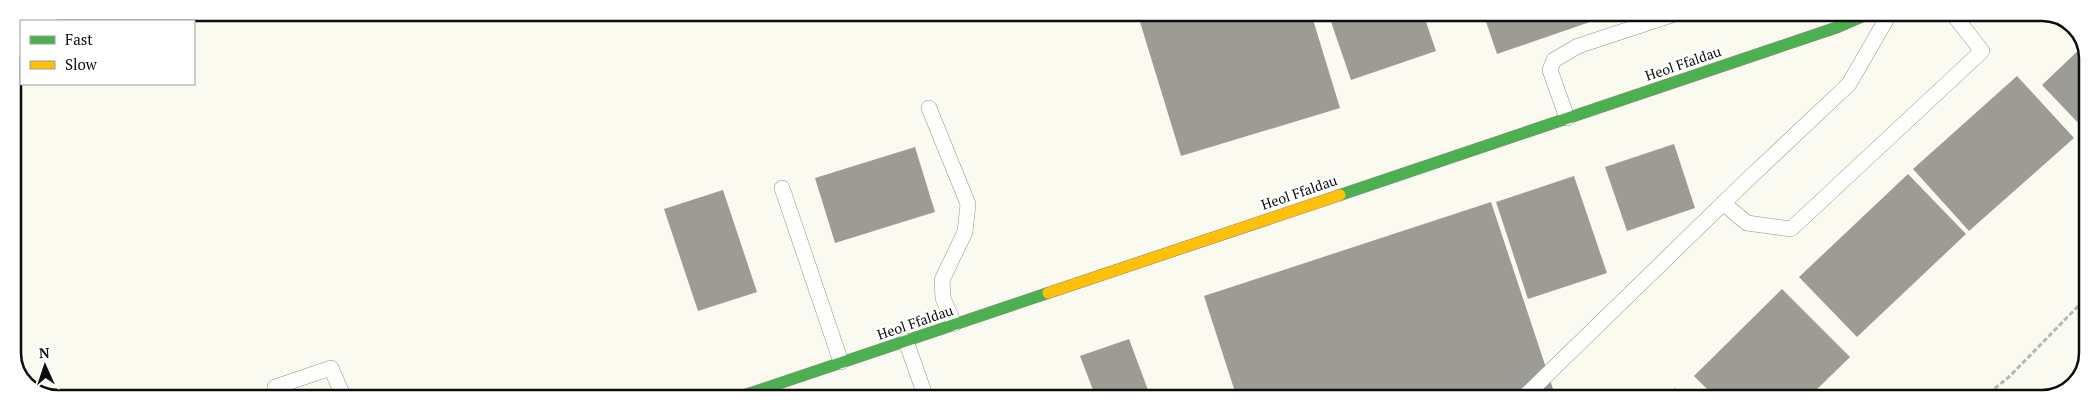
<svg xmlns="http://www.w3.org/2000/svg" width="2100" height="411" viewBox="0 0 2100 411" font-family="'PT Serif',serif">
  <rect width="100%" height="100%" fill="#fafaf0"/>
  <path fill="#9d9b96" d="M1169,13H1311L1340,108L1181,156L1140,22Z
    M1328,13H1423L1436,51L1351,80Z
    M1483,13H1616L1497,54Z
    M2084,45L2087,52V126L2084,129L2042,85Z
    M2017,76L2074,138L1969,231L1913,169Z
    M1674,144L1695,208L1627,231L1605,167Z
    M915,147L935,212L835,243L815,178Z
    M1908,174L1966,234L1857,337L1799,277Z
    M1574,176L1607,273L1528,299L1496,202Z
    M723,190L757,292L698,311L664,209Z
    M1491,202L1555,395L1545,398H1237L1204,296Z
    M1782,289L1850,357L1808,398H1716L1694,376Z
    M1129,339L1151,398H1096L1080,356Z
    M1675,388L1684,398H1664Z"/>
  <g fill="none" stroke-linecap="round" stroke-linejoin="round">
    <g stroke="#93938f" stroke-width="16">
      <path id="lane" d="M929,108L968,204L965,232L942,280L943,298L954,324
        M1567,118L1550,70L1554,60L1578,46L1678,13
        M782,188L841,362
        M1723,203L1747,223L1791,229L1982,51L1952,13
        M906,341L926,398
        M278,398L275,387L331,368L344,398
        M1523,398L1744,183L1849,84L1890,13"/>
    </g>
    <g stroke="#8a8a85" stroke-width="12">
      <path id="fast" d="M1340,195L1838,27L1870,13
        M736,398L1048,293"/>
    </g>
    <g stroke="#8a8a85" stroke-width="12">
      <path id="slow" d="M1048,293L1340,195"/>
    </g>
    <path stroke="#b7b7b5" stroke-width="3" stroke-dasharray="5 2.5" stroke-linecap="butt" d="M1983,398L2010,376L2087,297"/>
    <use href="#lane" stroke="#fefefd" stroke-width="15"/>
    <use href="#fast" stroke="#4caf50" stroke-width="11"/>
    <use href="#slow" stroke="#ffc107" stroke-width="11"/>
  </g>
  <g text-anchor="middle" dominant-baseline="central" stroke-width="5" stroke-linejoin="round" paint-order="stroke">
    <g font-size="14" fill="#0c0c0c" stroke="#fff">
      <text transform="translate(1683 63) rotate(-19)">Heol Ffaldau</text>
      <text transform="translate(1299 192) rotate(-19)">Heol Ffaldau</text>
      <text transform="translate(915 322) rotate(-19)">Heol Ffaldau</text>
    </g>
  </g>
  <path d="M0 0H2100V411H0ZM58 21H2042A37 37 0 0 1 2079 58V353A37 37 0 0 1 2042 390H58A37 37 0 0 1 21 353V58A37 37 0 0 1 58 21Z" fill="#fff" fill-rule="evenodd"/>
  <path fill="none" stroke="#0c0c0c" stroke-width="2.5" d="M58 21H2042A37 37 0 0 1 2079 58V353A37 37 0 0 1 2042 390H58A37 37 0 0 1 21 353V58A37 37 0 0 1 58 21Z"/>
  <rect x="20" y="20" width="175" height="65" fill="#ffffff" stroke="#9e9e9e"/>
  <rect x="30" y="36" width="25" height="8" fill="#4caf50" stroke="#9e9e9e"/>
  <text x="65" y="45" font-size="15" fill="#0c0c0c">Fast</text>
  <rect x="30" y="61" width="25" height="8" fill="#ffc107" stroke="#9e9e9e"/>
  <text x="65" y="70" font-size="15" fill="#0c0c0c">Slow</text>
  <g transform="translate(45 366) rotate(357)" stroke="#ffffff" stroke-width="4" paint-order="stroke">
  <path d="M0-4L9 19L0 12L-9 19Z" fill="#0c0c0c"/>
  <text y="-8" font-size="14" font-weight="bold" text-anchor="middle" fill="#0c0c0c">N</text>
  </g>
</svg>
